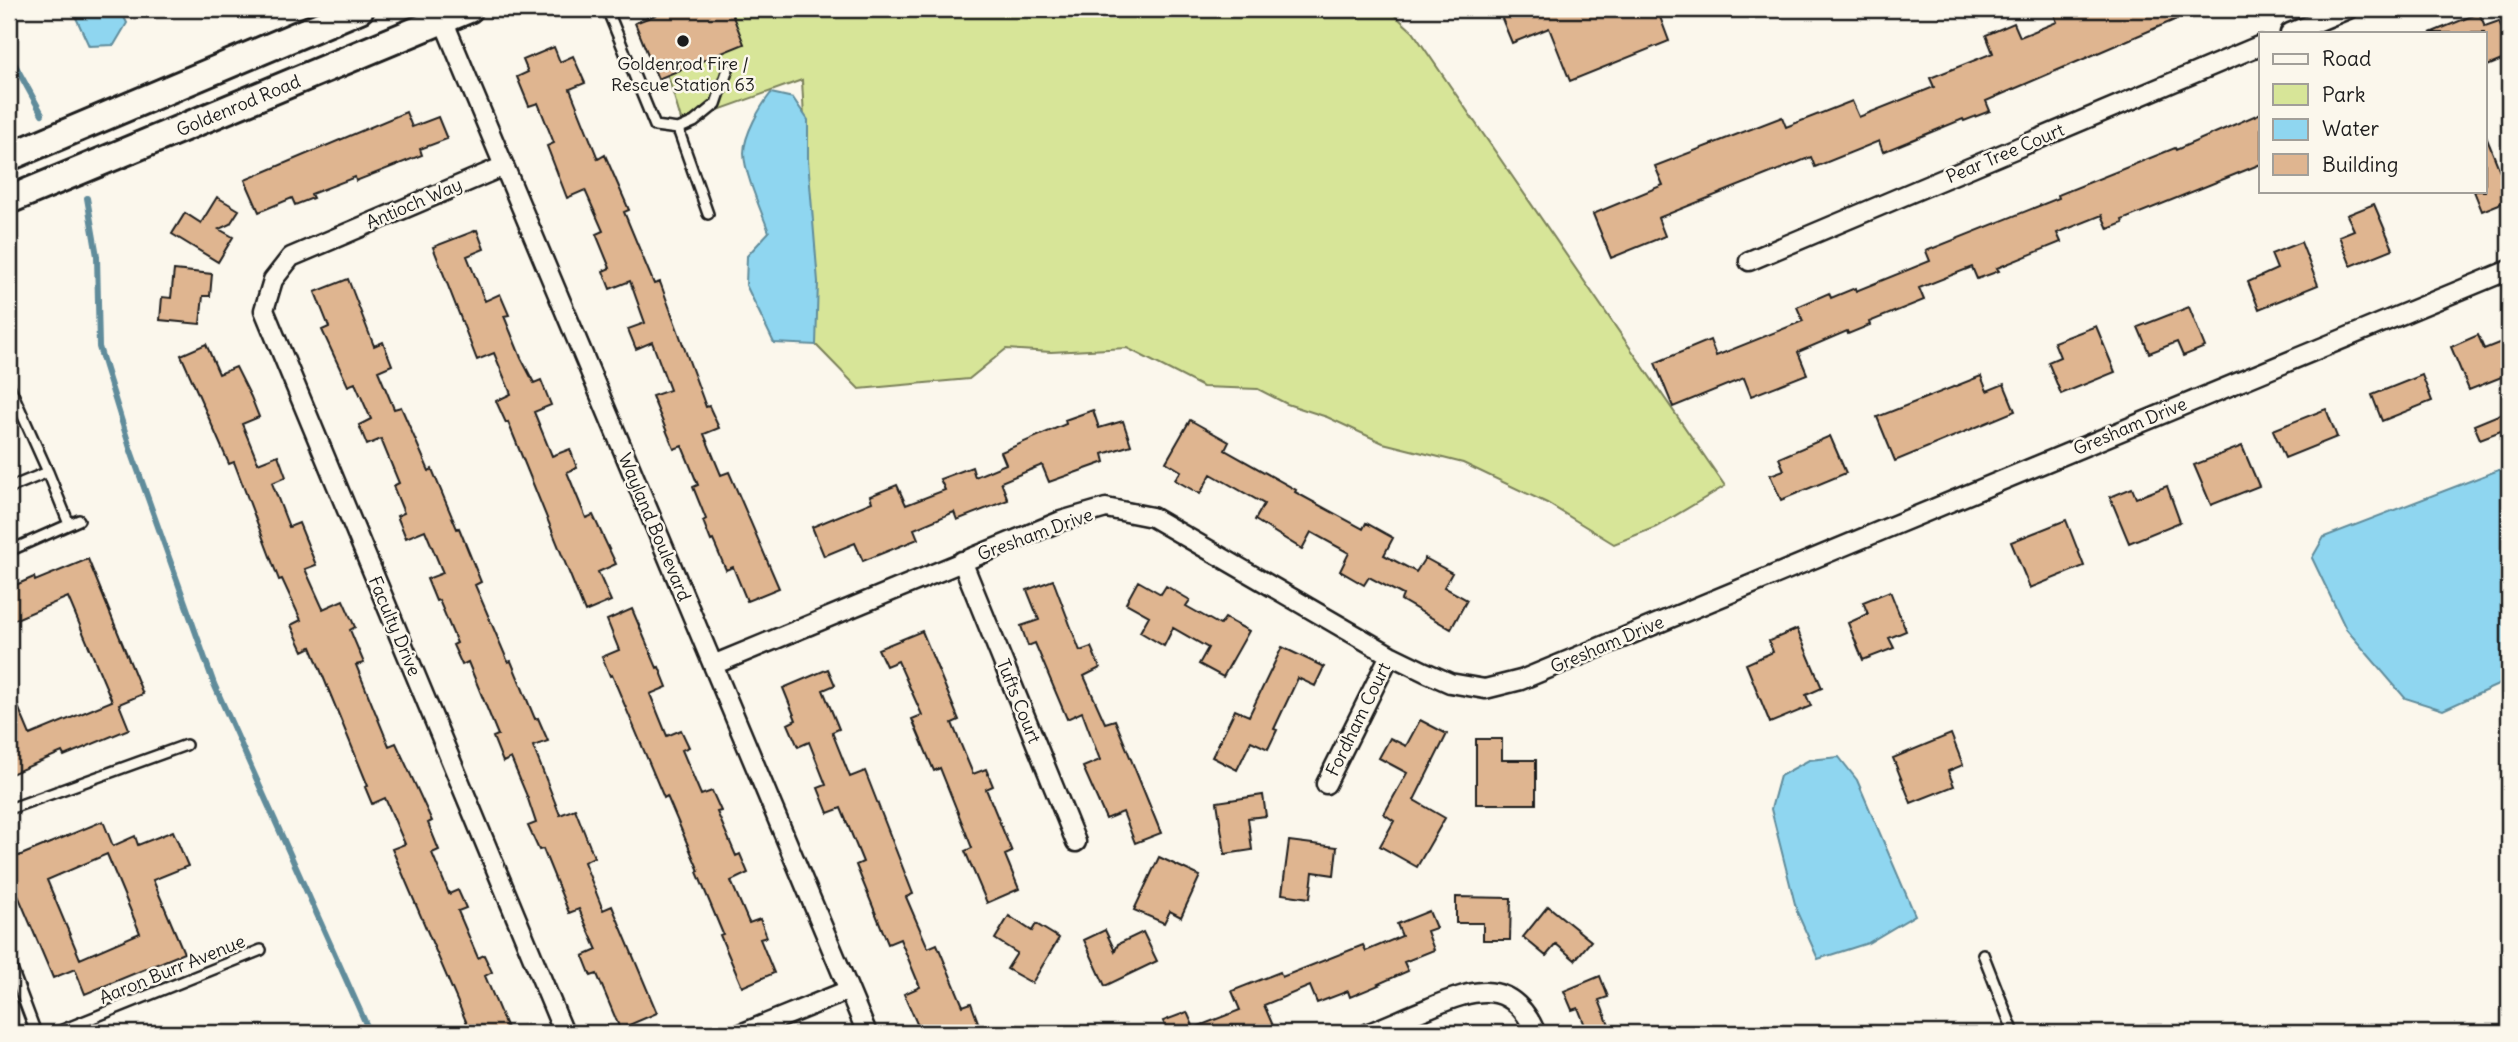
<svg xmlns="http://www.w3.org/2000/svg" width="2518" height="1042" viewBox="0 0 2518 1042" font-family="Delius,sans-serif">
  <rect width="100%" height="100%" fill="#fbf7ec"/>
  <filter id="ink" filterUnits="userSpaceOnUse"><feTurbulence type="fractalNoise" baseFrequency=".0143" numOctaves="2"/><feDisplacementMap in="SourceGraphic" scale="14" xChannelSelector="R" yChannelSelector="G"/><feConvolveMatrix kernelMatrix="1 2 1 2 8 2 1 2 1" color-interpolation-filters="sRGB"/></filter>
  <g filter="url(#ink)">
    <path fill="#d7e598" stroke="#7a805a" stroke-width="2" d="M694,9H1388L1413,32L1725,486L1656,527L1614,544L1547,503L1463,463L1383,443L1327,417L1287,404L1258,389L1203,387L1127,348L1051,352L1006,349L969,379L859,389L816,345L802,80L682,123L665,66L677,28Z"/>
    <path fill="#8fd6f0" stroke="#618c9b" stroke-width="2" d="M72,9H120L127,23L114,45L89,46Z
      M771,93L793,98L808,120V160L818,282L816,345L774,343L746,285L747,256L769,232C762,213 744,172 744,153C744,135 760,107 771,93Z
      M2509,466V680L2443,710L2405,698L2346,629L2312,558L2324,537Z
      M1839,757L1857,780L1915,915L1868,943L1818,959L1797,912L1771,809L1780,776L1809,760Z"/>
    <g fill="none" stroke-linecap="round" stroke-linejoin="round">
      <path stroke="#618c9b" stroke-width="6" d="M9,54L42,114
        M87,198L97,256L99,347L130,448L214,684L370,1033"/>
    </g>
    <path fill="#dfb590" stroke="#1c1c1c" stroke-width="2" fill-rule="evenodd" d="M671,9H730L744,44L658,79L635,23Z
      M1498,9H1657L1669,41L1570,81L1549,28L1512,43Z
      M2052,9H2200L1986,101L1990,111L1964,121L1963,119L1883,152L1879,141L1815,167L1811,157L1658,218L1665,236L1611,258L1593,214L1663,185L1655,166L1782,117L1786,127L1852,101L1859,117L1934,87L1930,78L1993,53L1986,35L2014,23L2020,37L2057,22Z
      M2479,13L2485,26L2499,21L2509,45V57L2485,67V33H2430Z
      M554,47L560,62L573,56L585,83L570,89L598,159L605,155L629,210L624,212L654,284L660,282L706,407L709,406L719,428L704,434L721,475L729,472L779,588L747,601L733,567L726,570L713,540L711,541L703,521L706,519L693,487L698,485L682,446L674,449L652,396L670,390L652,342L636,349L628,329L645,323L630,281L610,289L603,271L610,268L596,234L603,231L585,190L567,198L547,146L554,143L538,103L529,106L517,77L528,72L523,60Z
      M406,112L412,127L438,117L447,139L420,149L422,155L356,181L355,177L311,194L313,198L295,205L292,198L259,212L245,180Z
      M2261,113V164L2122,220L2123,223L2108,229L2102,215L2057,233L2061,242L1997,268L1999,271L1977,279L1972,267L1919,288L1924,300L1869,322L1870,325L1848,334L1847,331L1798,352L1807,374L1751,396L1744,378L1673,407L1655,363L1710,340L1716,356L1803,321L1797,307L1829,293L1831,298L1855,288L1856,291L1930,261L1926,251L2059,198L2058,195L2175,148L2176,150Z
      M2485,134L2509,193V200L2482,211L2474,191H2485Z
      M217,197L239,210L230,224L219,229L233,237L218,262L172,234L185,213L201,223Z
      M2374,204L2393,249L2351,266L2339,236L2354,230L2347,215Z
      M477,230L484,249L467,256L485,301L500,294L509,315L504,316L521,358L534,383L541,380L551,405L534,412L552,456L570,449L577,468L567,472L586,518L593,515L616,564L598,572L611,601L585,612L508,422L506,423L496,401L511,394L494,353L477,360L433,247Z
      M2301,242L2318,285L2259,309L2248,282L2277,269L2271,254Z
      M174,270L212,274L210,296H203L200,324L160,320L162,297L171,298Z
      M348,279L374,346L383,342L392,365L378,371L394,409L401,407L429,471L432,469L457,529L459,528L481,582L475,585L508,662L511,661L535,719L538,718L548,741L533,746L560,815L575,809L594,857L584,862L603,910L612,906L657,1013L620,1029L597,974L591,976L583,956L597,950L579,909L569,913L543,849L539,850L528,826L536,823L527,796L511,758L503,762L493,737L498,735L468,662L462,665L453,645L457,643L439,600L436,601L427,579L443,573L425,530L406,538L397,516L404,513L393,486L399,483L381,439L367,445L359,425L371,419L355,383L348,386L322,330L329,327L315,292Z
      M2189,307L2205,347L2183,356L2177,342L2149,353L2138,327Z
      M2096,326L2115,372L2061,394L2048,362L2060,357L2054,342Z
      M2478,335L2484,349L2509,339V374L2469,390L2451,347Z
      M206,344L219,374L236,367L251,397L259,417L242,424L258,463L278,455L286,477L272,483L289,527L299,523L316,565L305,569L323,609L343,600L355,627L350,630L364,663L356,665L389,746L396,743L432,821L428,823L439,850L432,853L449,894L458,890L466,908L458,911L478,958L484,955L492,972L485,976L509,1033H471L392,849L405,844L385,798L372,804L365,787L368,786L311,647L303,651L291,625L301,620L282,579L279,580L234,462L229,464L181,355Z
      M2422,375L2432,401L2382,421L2372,395Z
      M1981,376L1987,391L2004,384L2015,411L1895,461L1877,417Z
      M2326,409L2337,437L2285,458L2273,430Z
      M1093,410L1099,428L1123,421L1131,445L1103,454L1105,462L1049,482L1042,465L1001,482L1008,500L957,520L954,512L914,529L918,539L863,561L855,543L824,556L812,527L872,502L870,496L897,485L906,505L945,490L940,479L972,467L975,477L1006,464L1001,452L1066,424L1065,420Z
      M2503,413L2509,428L2480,439L2474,425Z
      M1190,420L1229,442L1225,450L1296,490L1295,492L1363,529L1366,523L1393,538L1384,555L1416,572L1425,558L1452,573L1444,587L1467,600L1451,629L1401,600L1403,595L1369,577L1364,585L1340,571L1349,553L1311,532L1302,549L1255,520L1264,504L1211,474L1200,494L1175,480L1181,471L1166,462Z
      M1830,436L1846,473L1781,500L1770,475L1784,470L1779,458Z
      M2242,446L2259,486L2211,505L2194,465Z
      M2167,486L2180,522L2129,543L2110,497L2132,488L2136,498Z
      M2066,520L2084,566L2030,588L2011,542Z
      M88,559L143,694L119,704L129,729L64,756L62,752L9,775V685L30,735L112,701L68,597L9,622V588L34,577L35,581Z
      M1053,580L1080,651L1091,647L1100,668L1084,676L1105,723L1115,720L1161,833L1135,843L1123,812L1106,819L1083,767L1100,760L1082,712L1067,719L1035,643L1028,646L1021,626L1039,620L1027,590Z
      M1138,581L1161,594L1166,586L1190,600L1186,606L1220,625L1225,618L1249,631L1223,677L1199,664L1208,648L1173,628L1164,646L1140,632L1149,616L1126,603Z
      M1890,591L1906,631L1889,638L1894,648L1863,660L1848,623L1868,614L1863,602Z
      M632,609L657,668L659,667L667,687L650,694L667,736L681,730L689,747L682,750L701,795L712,791L721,811L717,812L736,856L740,854L748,873L731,881L749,923L760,919L767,937L760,939L774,973L742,987L720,935L723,934L697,872L699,871L667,796L664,798L612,675L610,676L602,657L619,650L607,620Z
      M1797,629L1822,688L1806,695L1811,706L1770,723L1746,664L1773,652L1769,641Z
      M922,631L959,720L952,723L973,774L986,769L993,786L986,789L1012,852L1005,855L1019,889L987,903L965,851L972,848L940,768L934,771L912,719L922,715L898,661L886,666L878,649Z
      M1282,647L1324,667L1315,686L1298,678L1274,729L1277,730L1268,749L1251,741L1237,770L1212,757L1235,710L1249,716Z
      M828,669L835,685L823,690L839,729L832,732L850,777L865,771L913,894L906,897L928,948L937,944L963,1006L971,1003L982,1033H921L904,994L920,987L900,939L888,944L856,865L863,862L841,808L828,813L818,788L826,785L809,742L798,747L788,724L796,720L783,688Z
      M1420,720L1447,734L1414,800L1445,818L1417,867L1380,846L1394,821L1384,814L1407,773L1379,758L1390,738L1406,746Z
      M1951,734L1963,765L1948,771L1954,786L1911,803L1893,758Z
      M1476,739H1502V760H1536V804H1476Z
      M1263,795L1266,816L1248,818L1252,850L1225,854L1217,802Z
      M103,821L113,846L135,836L138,845L173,831L188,866L153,880L184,953L85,994L75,969L53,978L9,874V860ZM107,854L140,933L80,959L47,880Z
      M1289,841L1337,847L1334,875L1313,872L1310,898L1282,894Z
      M1159,857L1200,876L1181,917L1170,911L1164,923L1134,910Z
      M1456,897L1511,898L1510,940H1483V923H1456Z
      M1548,906L1591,941L1575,960L1556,944L1546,956L1523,937Z
      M1429,911L1436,928L1427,931L1434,950L1404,962L1408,971L1378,984L1379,985L1350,997L1348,991L1317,1003L1310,986L1264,1005L1274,1028L1260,1033H1168L1163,1021L1187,1012L1194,1028L1240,1010L1232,991L1280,972L1282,977L1363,945L1366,951L1402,936L1397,924Z
      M1009,916L1032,931L1036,924L1059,938L1032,983L1007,969L1017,953L995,939Z
      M1105,930L1115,951L1118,944L1143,932L1157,961L1105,986L1084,940Z
      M1600,976L1608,997L1599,1000L1612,1033H1588L1578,1008L1572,1010L1564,991Z"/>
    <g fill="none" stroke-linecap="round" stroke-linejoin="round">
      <g stroke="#1c1c1c" stroke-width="14">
        <path id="service" d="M607,9L655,126L678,129L694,122L716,104L728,69
          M678,129L708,214
          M9,385L48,472L9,488
          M48,472L69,524
          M9,551L79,520
          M9,809L186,745
          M1983,954L2014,1033
          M9,961L36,1033
          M55,1033L261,950"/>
      </g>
      <g stroke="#1c1c1c" stroke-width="23">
        <path id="minor" d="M443,20L867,1033
          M2290,33L2348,9
          M504,166L291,257L273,280L264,310L564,1033
          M1749,261L2261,45
          M962,561L1076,842
          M713,665L1061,521L1106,508L1152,517L1390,655L1425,672L1450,683L1485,689L1521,680L2509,270
          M1326,784L1390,655
          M743,1033L849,990
          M1369,1033C1389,1025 1409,1016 1429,1008C1475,988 1512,978 1536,1033"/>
      </g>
      <g stroke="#1c1c1c" stroke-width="32">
        <g id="secondary">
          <path d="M9,157L360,9"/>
          <path id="s1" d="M9,200L469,9"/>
        </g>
      </g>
      <use href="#service" stroke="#fbf7ec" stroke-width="9"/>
      <use href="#minor" stroke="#fbf7ec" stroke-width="18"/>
      <use href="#secondary" stroke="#fbf7ec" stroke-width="26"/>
    </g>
  </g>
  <circle fill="#1c1c1c" stroke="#fbf7ec" stroke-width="2.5" cx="683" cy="41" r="7"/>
  <g text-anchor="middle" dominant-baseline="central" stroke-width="5" stroke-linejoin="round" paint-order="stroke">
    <g font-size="18" fill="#1c1c1c" stroke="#fbf7ec">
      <text x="683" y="63">Goldenrod Fire /<tspan x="683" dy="21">Rescue Station 63</tspan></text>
    </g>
    <g font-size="18" fill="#1c1c1c" stroke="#fbf7ec">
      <text stroke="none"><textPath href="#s1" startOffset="248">Goldenrod Road</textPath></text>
      <text transform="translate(2005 153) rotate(-23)">Pear Tree Court</text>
      <text transform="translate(414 203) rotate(-23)">Antioch Way</text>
      <text transform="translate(2130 426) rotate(-23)">Gresham Drive</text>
      <text transform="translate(655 527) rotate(67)">Wayland Boulevard</text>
      <text transform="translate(1035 534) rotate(-20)">Gresham Drive</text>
      <text transform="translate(395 626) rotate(67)">Faculty Drive</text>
      <text transform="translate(1607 644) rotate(-23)">Gresham Drive</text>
      <text transform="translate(1019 701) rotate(68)">Tufts Court</text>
      <text transform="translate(1358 719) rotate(-64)">Fordham Court</text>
      <text transform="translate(172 969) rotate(-22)">Aaron Burr Avenue</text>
    </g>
  </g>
  <rect width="2518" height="1042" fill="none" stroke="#fbf7ec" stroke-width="35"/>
  <rect x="18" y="18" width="2483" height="1007" fill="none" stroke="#1c1c1c" stroke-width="2.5" filter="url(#ink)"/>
  <rect x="2259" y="32" width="228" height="161" fill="#fbf7ec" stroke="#a29f99" stroke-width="2"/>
  <rect x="2273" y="54" width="35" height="10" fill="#fbf7ec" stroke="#a29f99" stroke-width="2"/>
  <text x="2322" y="66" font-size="21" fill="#1c1c1c">Road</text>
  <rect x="2273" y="84" width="35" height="21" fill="#d7e598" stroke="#a29f99" stroke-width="2"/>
  <text x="2322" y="102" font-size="21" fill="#1c1c1c">Park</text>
  <rect x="2273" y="119" width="35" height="21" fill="#8fd6f0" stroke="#a29f99" stroke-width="2"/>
  <text x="2322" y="136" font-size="21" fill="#1c1c1c">Water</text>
  <rect x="2273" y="154" width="35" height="21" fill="#dfb590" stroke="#a29f99" stroke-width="2"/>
  <text x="2322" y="172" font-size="21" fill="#1c1c1c">Building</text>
</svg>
